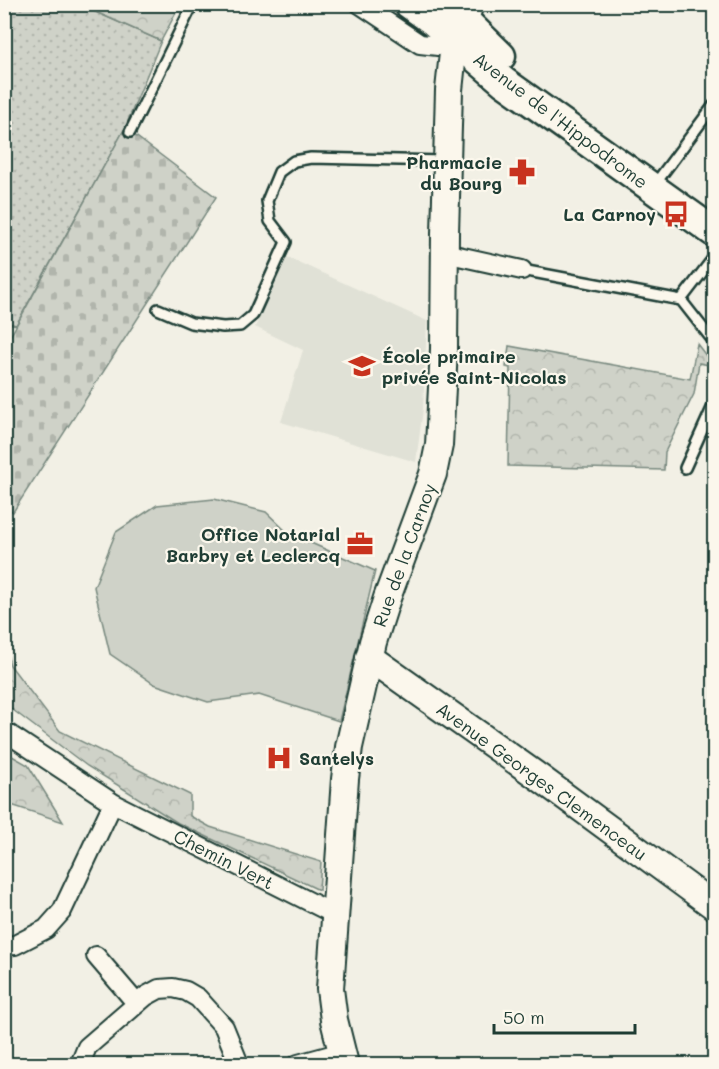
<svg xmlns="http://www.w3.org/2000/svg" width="719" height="1069" viewBox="0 0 719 1069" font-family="Mali,sans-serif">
  <defs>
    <pattern id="grass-dots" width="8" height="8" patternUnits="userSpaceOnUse" patternTransform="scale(1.5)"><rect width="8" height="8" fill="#cfd2c8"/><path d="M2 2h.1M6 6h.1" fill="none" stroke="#b1b5ac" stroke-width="1.8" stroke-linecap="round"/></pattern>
    <pattern id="cemetery-stones" width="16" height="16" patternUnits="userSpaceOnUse" patternTransform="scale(1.5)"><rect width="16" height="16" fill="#cfd2c8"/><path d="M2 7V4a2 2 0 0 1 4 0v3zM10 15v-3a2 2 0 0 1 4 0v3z" fill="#b1b5ac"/></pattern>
    <pattern id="park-crowns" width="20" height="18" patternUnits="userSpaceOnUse" patternTransform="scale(1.5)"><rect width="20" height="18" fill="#cfd2c8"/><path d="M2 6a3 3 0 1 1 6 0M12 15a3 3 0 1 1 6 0" fill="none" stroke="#b1b5ac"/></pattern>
  </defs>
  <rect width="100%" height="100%" fill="#f2f0e5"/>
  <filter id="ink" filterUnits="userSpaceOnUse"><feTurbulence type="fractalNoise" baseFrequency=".0167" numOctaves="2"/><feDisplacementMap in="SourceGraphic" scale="12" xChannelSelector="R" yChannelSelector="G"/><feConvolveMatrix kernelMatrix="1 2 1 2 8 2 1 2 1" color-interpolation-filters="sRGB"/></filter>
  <g filter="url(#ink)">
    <path fill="#e0e1d6" d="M287,257L427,321L423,409L416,462L281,422L303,350L255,327Z"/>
    <path fill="url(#grass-dots)" stroke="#77887e" stroke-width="1.5" d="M4,5H80L161,41L125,128L16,325L4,322Z"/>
    <path fill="url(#cemetery-stones)" stroke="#77887e" stroke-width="1.5" d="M125,128L216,197L13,512L5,506V346Z"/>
    <path fill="url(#park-crowns)" stroke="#77887e" stroke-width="1.5" d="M80,5H180L161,41Z
      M697,344L714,366L699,363L694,394L665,452L664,470L508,466L510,368L506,367L509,346L690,379Z
      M5,647L10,665L60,731L190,795V816L210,827L321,862L319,890L178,823L87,766L5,704Z
      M5,752L28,765L63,822L5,803Z"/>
    <path fill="#cfd2c8" stroke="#77887e" stroke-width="1.5" d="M214,499L266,512L288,533L375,571L339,721L259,695L208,702L154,684L110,654L94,587L116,532L157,505Z"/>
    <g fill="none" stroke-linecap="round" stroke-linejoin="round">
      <g stroke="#1f3d34" stroke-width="14">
        <path id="lane" d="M130,132L193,4
          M661,176L714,105
          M522,270L681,300L714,342
          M681,300L714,257
          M158,309L191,323L223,327L240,326L253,315L286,242L270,221L267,201L279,172L294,161L311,158L444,161
          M685,468L714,404"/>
      </g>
      <g stroke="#1f3d34" stroke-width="22">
        <path id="street" d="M360,4L420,44L438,46L457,41
          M445,253L522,270
          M4,731L113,803L334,914
          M4,946L15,945L46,929L62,911L113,803
          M96,956L137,1004
          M80,1064L87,1047L146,996L159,989L173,988L186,991L198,998L224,1027L239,1064
          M298,1064L342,1052"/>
      </g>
      <g stroke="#1f3d34" stroke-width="30">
        <path id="secondary" d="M369,657L540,778L714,906
          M345,1064L334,1020L330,989L345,779L349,747L373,642L387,598L433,474L439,445L444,349L445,234L449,90L453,53L470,4"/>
      </g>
      <g stroke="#1f3d34" stroke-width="33">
        <path id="primary" d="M409,4L434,22L504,82L714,232
          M448,4L501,56"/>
      </g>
      <use href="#lane" stroke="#fbf7ec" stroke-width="9"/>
      <use href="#street" stroke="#fbf7ec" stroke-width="18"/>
      <use href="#secondary" stroke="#fbf7ec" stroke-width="26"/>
      <use href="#primary" stroke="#fbf7ec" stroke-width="28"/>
    </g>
  </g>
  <defs>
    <g id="pharmacy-bare" transform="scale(2.07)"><path d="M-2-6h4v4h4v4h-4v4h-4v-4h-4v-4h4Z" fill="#c8321e" stroke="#fbf7ec" stroke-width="2.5" paint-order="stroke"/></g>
    <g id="bus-bare" transform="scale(2.07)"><path d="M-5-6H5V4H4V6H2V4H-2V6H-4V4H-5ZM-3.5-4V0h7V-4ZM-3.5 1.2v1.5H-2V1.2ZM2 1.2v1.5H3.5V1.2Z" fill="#c8321e" stroke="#fbf7ec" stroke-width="2.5" paint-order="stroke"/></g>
    <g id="school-bare" transform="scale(2.07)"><path d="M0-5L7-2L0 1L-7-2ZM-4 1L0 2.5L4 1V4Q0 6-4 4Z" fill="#c8321e" stroke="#fbf7ec" stroke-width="2.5" paint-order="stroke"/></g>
    <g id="office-bare" transform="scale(2.07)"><path d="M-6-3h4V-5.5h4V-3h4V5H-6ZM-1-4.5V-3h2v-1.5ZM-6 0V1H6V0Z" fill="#c8321e" stroke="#fbf7ec" stroke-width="2.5" paint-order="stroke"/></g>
    <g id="hospital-bare" transform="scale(2.07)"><path d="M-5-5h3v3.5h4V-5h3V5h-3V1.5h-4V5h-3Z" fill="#c8321e" stroke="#fbf7ec" stroke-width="2.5" paint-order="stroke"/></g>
  </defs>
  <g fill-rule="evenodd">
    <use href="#pharmacy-bare" x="522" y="172"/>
    <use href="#bus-bare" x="676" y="214"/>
    <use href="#school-bare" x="362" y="366"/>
    <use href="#office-bare" x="360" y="544"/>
    <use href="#hospital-bare" x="279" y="758"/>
  </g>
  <g text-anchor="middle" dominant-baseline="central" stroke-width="4.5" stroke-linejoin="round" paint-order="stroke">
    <g font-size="18" fill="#1f3d34" stroke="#fbf7ec">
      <text transform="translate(561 120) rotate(37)">Avenue de l'Hippodrome</text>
      <text transform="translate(404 555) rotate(-70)">Rue de la Carnoy</text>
      <text transform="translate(542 781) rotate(36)">Avenue Georges Clemenceau</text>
      <text transform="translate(224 859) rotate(27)">Chemin Vert</text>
    </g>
    <g font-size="18" font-weight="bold" fill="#1f3d34" stroke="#fbf7ec" text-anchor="end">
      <text x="502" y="162">Pharmacie<tspan x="502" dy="21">du Bourg</tspan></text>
      <text x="656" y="214">La Carnoy</text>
      <text x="382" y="356" text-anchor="start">École primaire<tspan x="382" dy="21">privée Saint-Nicolas</tspan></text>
      <text x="340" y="534">Office Notarial<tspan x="340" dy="21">Barbry et Leclercq</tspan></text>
      <text x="299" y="758" text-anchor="start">Santelys</text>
    </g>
  </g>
  <rect width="719" height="1069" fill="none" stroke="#fbf7ec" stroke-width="24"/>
  <rect x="12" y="12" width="695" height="1045" fill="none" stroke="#1f3d34" stroke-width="2" filter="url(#ink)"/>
  <path d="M494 1024v9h141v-9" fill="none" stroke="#1f3d34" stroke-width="3"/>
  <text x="503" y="1024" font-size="18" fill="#1f3d34" stroke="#fbf7ec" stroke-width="4.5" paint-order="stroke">50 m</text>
</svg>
